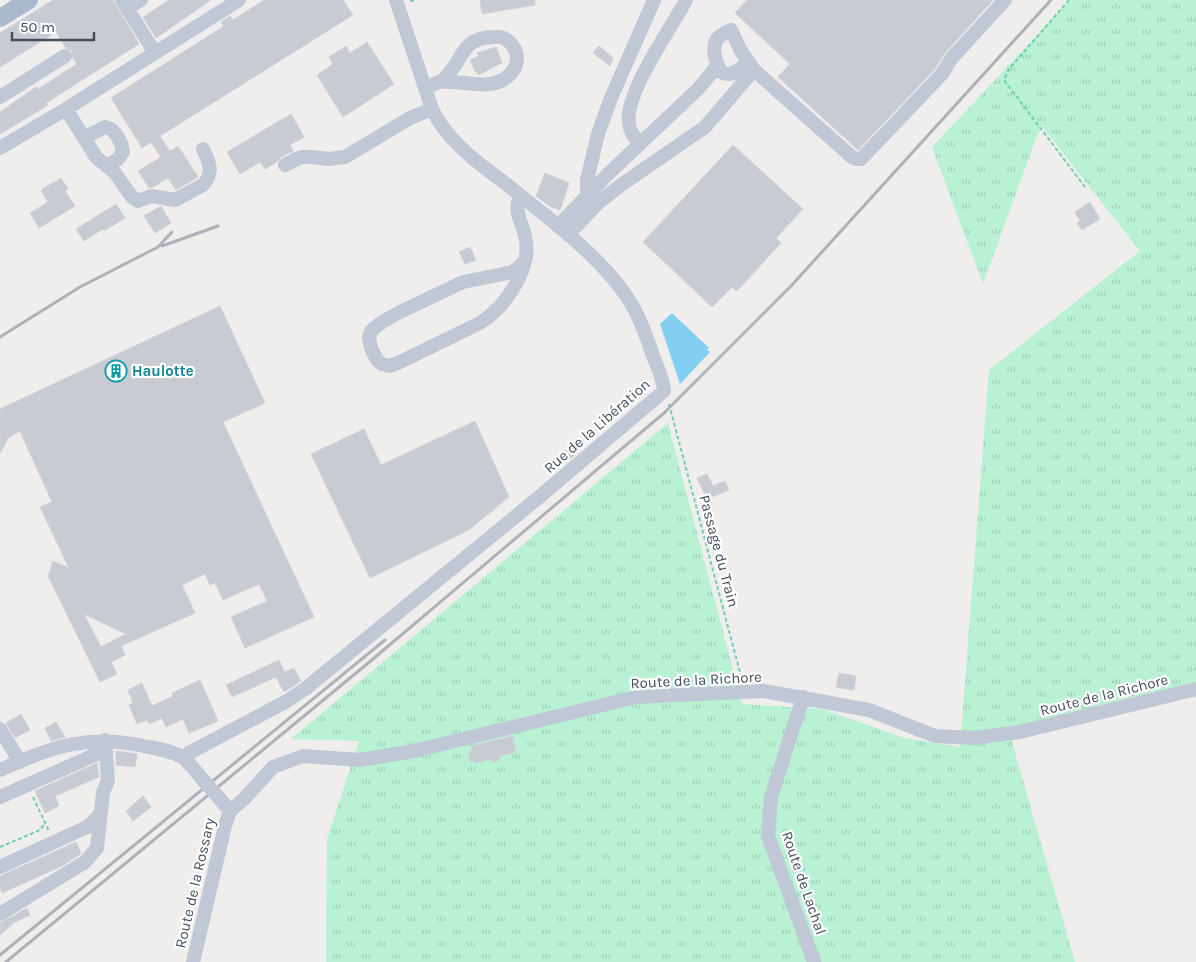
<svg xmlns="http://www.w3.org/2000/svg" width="1196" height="962" viewBox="0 0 1196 962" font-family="Karla,sans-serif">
  <defs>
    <pattern id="grass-tufts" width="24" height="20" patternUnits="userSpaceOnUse" patternTransform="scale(1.25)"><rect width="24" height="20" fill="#b8f1d4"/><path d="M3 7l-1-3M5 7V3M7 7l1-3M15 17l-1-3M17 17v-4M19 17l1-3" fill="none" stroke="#9fd0b8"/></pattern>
  </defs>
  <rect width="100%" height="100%" fill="#f0eded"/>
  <path fill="url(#grass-tufts)" d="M1070,0H1196V682L1008,728L1075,962H326L327,839L359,741L291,739L668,423L742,704L822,709L904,738L960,747L989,370L1140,251L1041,125L983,284L932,147Z"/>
  <path fill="#82cff1" d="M672,313L709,348L707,350L710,352L680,384L660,324Z"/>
  <path fill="#c9cbd3" stroke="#d1d2d9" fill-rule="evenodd" d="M53,0H113L139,44L46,103L48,105L0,134V112L36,87L38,89L77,64L73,58L72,51L66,48L56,32L0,67V33Z
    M169,0H211L156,38L143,17Z
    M264,0H343L353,15L160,136L170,151L178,146L198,177L176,190L168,178L153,187L149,188L138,171L161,157L151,142L142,148L111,98L224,26L221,22L230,16L233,20Z
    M480,0H535V5L482,14Z
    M747,0H993L945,53L935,69L858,150L778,77L790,64L735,13Z
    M367,42L394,84L343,117L317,75L333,64L329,57L346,46L350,53Z
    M599,46L613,58L610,66L593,53Z
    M496,47L502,63L478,75L477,72H475L470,60L479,56L477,53Z
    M291,114L304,137L290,145L293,151L281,157L277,162L265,169L260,162L240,174L227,152Z
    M733,145L803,209L776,238L781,243L737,291L732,287L712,307L643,242Z
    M545,173L569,183L560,210L551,207L536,196Z
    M61,178L68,189L65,191L75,206L39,228L30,213L48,202L41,190Z
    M1090,202L1100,219L1082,230L1077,223L1080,221L1075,212Z
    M116,204L125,218L104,231L103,229L84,241L76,229Z
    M161,206L171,223L155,233L144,216Z
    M470,247L476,260L465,264L459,252Z
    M220,306L265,403L223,422L314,617L245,648L231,617L267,601L259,584L223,600L215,583L210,585L205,574L182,585L195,613L121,646L125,655L111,662L117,674L100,682L48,576L53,561L69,568L40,507L52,502L20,431L9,437L0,453V409ZM84,614L126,634L101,647Z
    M475,421L509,497L469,530L370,578L311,454L364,429L381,465Z
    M571,448L575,455L563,464L559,455Z
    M707,474L713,486L725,481L729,490L707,499L697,478Z
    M279,660L285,672L294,668L301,681L284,692L276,677L232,697L226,685Z
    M839,673L856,676L854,690L836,687Z
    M200,680L218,721L189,733L183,719L166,727L162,718L149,724L147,720L137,724L129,705L133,703L128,690L142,683L152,706L173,696L172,693Z
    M21,714L30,730L15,738L6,723Z
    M56,722L65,737L51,741L45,728Z
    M513,736L516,752L499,756L500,760L492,762L491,759L474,763V760L470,761L468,752L472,751L471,746Z
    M116,751L137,754L135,767L116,765Z
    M97,763L99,777L55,796L59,806L45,813L35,791Z
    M143,796L151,807L133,821L126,811Z
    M76,842L81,853L79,855L62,866L2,893L0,887V876Z
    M27,908L30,915L15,922L0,935V923Z"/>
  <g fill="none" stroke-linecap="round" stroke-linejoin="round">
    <path stroke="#6ed1aa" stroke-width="2" stroke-dasharray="4 2.5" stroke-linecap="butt" d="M1069,0L1009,69L1004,80L1085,187
      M410,1L415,0
      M669,404L742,680
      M33,797L49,831
      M0,847L40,830L45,823"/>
    <path stroke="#bfc8d4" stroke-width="14" d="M122,0L155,53
      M127,8L141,0
      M748,63C739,69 731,78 721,72C716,64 711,48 717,39C720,35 727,32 731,30L741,51L754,70L852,157L856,159H861L942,74L951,59L1005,0
      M425,87C432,85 440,83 445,78C464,59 461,37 495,37C503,36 510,41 514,48C518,54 518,63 514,69C497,96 464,79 440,82
      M0,97L65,56
      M66,109L96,157L115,173L132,197L138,201L151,196L175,200L203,185L208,178L210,169L208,160L203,149
      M84,138L105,127C115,128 122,143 123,152L118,159L107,166
      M640,144C635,138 630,132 629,124C624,93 671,29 686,0
      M0,148L66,109L239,0
      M285,165L296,159L302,157H310L329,159L345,157L410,118L432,109
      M521,196C512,209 522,222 525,236C533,268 506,306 480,323L400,362L390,366L382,364L377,360L371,348L369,338L371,331L382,322L400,312L463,282L513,272L521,265L526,258
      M593,197L587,189V180L598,134L611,98L654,0
      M558,226L607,175L698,89L717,66
      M568,235L598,203L621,185L705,127L754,70
      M803,697L771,797L768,836L814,962
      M0,729L20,762
      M183,758L189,753L287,701L305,689L538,498L664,391C663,376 654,361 650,347C645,333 640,318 632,305C606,260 546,216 506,184C477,162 448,142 432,109L396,0
      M0,770C55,746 88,733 149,747C160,749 172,751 182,757C190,763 196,772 203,780
      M0,797L99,753L105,746
      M220,799L230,811L244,799L273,767L303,756L360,760L414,751L636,697L764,691L869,710L935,736L973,738L1020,732L1196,689
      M0,867L87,827L97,818L101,812
      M0,914L85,862L97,848L103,793L108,780L105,740
      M193,962L225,826L230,811"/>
    <path stroke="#abb9ce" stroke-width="18" d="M0,18L29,0"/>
    <path stroke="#afb1b8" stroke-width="3" d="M162,246L218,226
      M0,337L80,287L158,247L172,232
      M0,955L385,640
      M6,962L367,664L664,413L791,286L1051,0"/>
    <path stroke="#bfc8d4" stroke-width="14" d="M203,780L220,799"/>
  </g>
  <defs>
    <g id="building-ring" transform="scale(1.125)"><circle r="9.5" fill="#fff" stroke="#0f9aa8" stroke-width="1.5"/><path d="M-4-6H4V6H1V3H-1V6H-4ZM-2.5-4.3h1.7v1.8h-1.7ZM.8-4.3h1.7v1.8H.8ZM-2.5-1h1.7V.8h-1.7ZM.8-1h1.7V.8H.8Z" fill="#0f9aa8"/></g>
  </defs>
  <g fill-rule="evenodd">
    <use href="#building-ring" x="116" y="371"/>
  </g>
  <g text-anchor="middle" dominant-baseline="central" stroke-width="4.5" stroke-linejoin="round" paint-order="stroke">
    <g font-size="15" font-weight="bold" fill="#0d838f" stroke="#fff" text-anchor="start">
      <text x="132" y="371">Haulotte</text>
    </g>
    <g font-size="15" fill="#444e5c" stroke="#fff">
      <text transform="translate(597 426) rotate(-41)">Rue de la Libération</text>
      <text transform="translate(719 551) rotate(75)">Passage du Train</text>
      <text transform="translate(696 680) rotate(-3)">Route de la Richore</text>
      <text transform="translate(1104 695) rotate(-14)">Route de la Richore</text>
      <text transform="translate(195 883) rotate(-77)">Route de la Rossary</text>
      <text transform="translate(804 883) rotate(71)">Route de Lachal</text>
    </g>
  </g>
  <path d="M12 32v8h82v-8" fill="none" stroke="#444e5c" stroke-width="2.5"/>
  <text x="20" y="32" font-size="15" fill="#444e5c" stroke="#ffffff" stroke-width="4" paint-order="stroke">50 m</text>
</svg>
